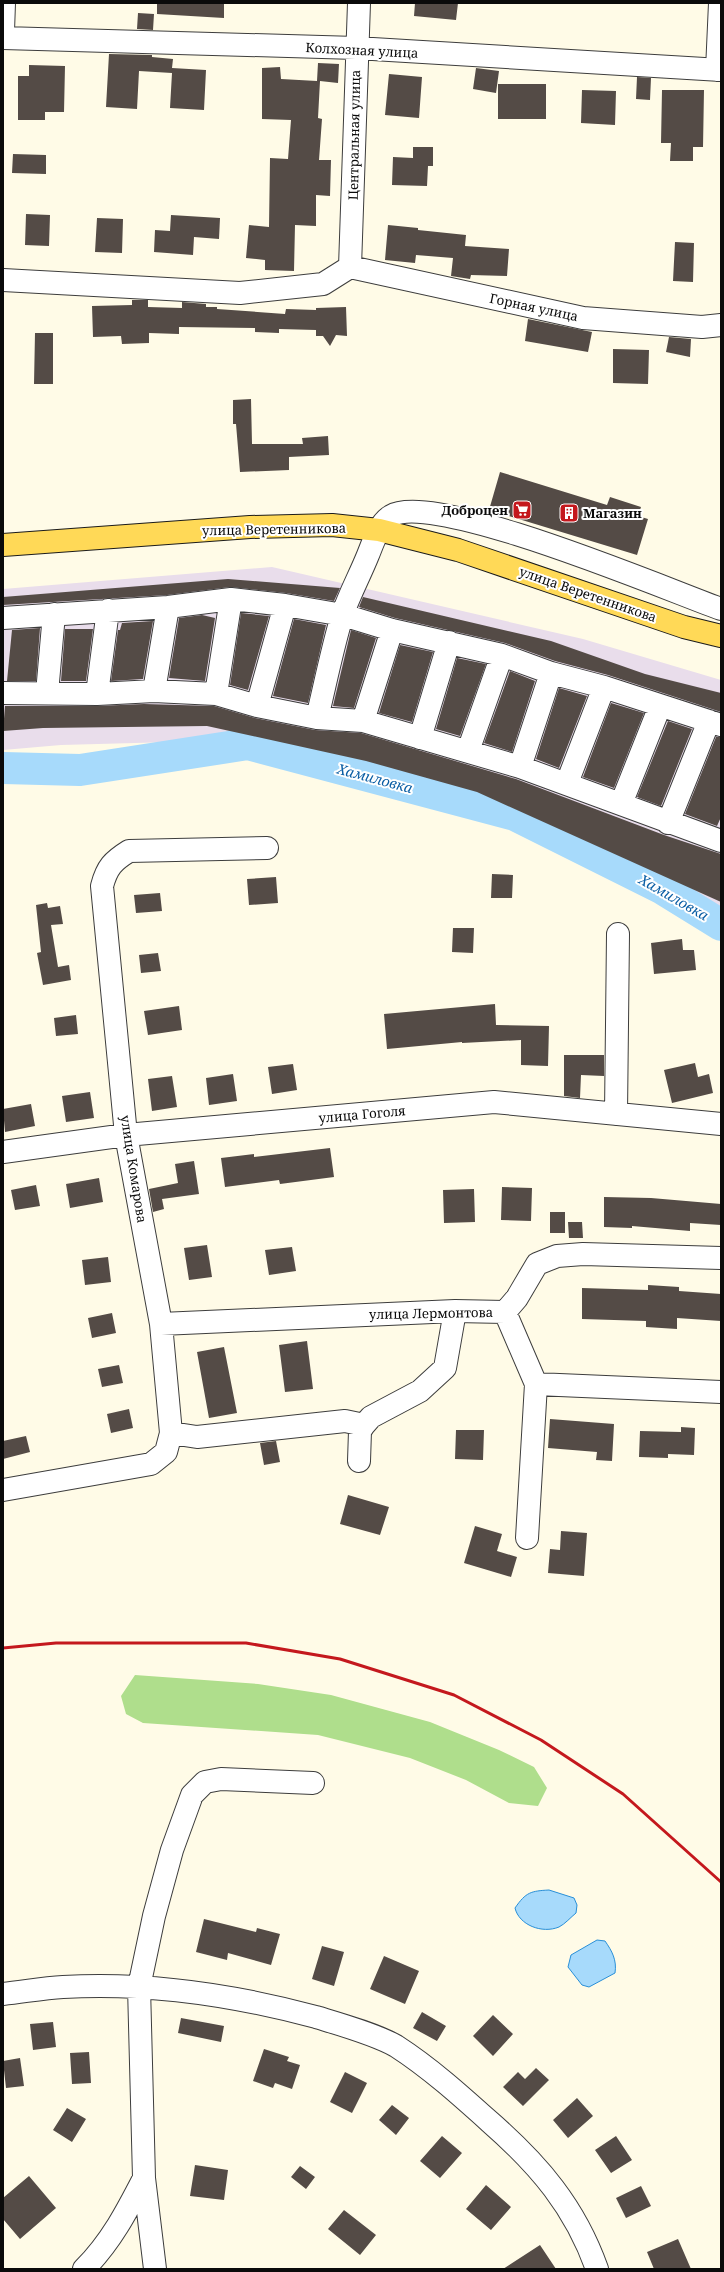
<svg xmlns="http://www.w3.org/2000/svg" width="724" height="2272" viewBox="0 0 724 2272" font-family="'Noto Serif',serif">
  <rect width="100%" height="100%" fill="#fffbe7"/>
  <path fill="#e9ddeb" d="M272,567L583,639L721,680V914L485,800L322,757L246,740L61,745L3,750V589Z"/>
  <path fill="#afde8c" d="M135,1675L258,1684L331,1695L430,1722L499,1750L534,1767L547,1788L538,1806L509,1803L466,1780L410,1758L318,1735L143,1723L126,1714L121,1696Z"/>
  <path fill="#a7dafb" stroke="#288fd8" d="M549,1890L574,1898L577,1905L576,1913C571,1917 565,1924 559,1927C542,1934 519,1925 515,1908C526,1892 531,1891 549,1890Z
    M597,1940L605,1941C612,1951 617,1960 615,1973L589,1987L582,1985L568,1967L571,1955Z"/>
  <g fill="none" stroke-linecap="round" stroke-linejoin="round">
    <path stroke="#a7dafb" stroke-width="32" d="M3,768L80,770L248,744L515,815L661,888L721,925"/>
  </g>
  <path fill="#544b46" d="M157,3H224V18L157,14Z
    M415,3H458L456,20L414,16Z
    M138,13L154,14L153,30L137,29Z
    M109,54L152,55V57L173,59L172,68L206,70L204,110L170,108L172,73L139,71L137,109L106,107Z
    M318,63L339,64L338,83L320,81L318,118L322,119L319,160H331L330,196L316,195V226L295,225L294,271L265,270V260L246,258L249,225L269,227L270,158L288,159L291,120L262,119V68L280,67L281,79L317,81Z
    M29,65L65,66L64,112H45V120H18V76H29Z
    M476,68L499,71L496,93L473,89Z
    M389,74L422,77L419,118L385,115Z
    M637,77L651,78L650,100L636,99Z
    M498,84H546V119H498Z
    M582,90L616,91L615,125L581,123Z
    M662,90H704L703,147H693V161H670L671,143H661Z
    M413,147H433V166H428L427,186L392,185L393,157L413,158Z
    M13,154L46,155V174L12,173Z
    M26,214L50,215L49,246L25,245Z
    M171,215L220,218L219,239L194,237L193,255L154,252L155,230L170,231Z
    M97,218L123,219L122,253L95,252Z
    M388,225L418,228V230L466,235L465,246L509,249L507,276L471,275L470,279L451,276L453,258L416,255L415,263L385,260Z
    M675,242L694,243L693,282L673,281Z
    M132,300H148V307L182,308V302L206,304V307H217V309L285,314L286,309L316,310V308L346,307L347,336L336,335L330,346L323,336H316V330L279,329V333L255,332V328L179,327V334L149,333V343L122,344L121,336L93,337L92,306L132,305Z
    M528,319L592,332L588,352L525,341Z
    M35,333H53V384H34Z
    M669,337L691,339L690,357L666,352Z
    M613,349L649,350L648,384L613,383Z
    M251,399L252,444H303L302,438L328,436L329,455L289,457V470L240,472L236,424H233V400Z
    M500,472L607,505L610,497L641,507L638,516L648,519L637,555L489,510Z
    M228,579L340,588L334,601L286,593L230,587L167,595L3,605V597Z
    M363,597L551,641L645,674L721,693V712L608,675L555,661L505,643L395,618L359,607Z
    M241,613L269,616L248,690L230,685Z
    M202,615L215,618L205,681L169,678L179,618Z
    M294,619L326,625L308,703L273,696Z
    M153,621L143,679L111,681L118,630H120L122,623Z
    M40,628L36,681H7L12,630Z
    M65,629H93L86,681H61Z
    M351,630L376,638L354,708L333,706Z
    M400,645L433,652L412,722L379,713Z
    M457,658L486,664L460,736L436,729Z
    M510,671L535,681L512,752L484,743Z
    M559,688L587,696L559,768L536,759Z
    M611,703L644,713L614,788L583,777Z
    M144,704L214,706L255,718L315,730L361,733L516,779L664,835L721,854V902L477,792L366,761L207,726L43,728L3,731L5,706H97Z
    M668,721L692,729L661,806L637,797Z
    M716,737H721V817L717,826L685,814Z
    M492,874L513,875L512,898H491Z
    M276,877L278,903L249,905L247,879Z
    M160,893L162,911L136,913L134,895Z
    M47,903L48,908L60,906L63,924L51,925L58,967L69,965L71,980L43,985L37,953L41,952L36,905Z
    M453,928H474L473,953L452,952Z
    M682,939L683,950H694L696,970L654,974L651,943Z
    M158,953L161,971L141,973L139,955Z
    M495,1004L496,1025L549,1026L548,1066L521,1065V1040L462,1043V1042L387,1049L384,1014Z
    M179,1006L182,1030L148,1035L144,1011Z
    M76,1015L78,1034L56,1036L54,1018Z
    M564,1055H604V1076L581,1075L580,1098L564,1096Z
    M695,1063L698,1077L709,1074L713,1093L672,1103L664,1070Z
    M293,1064L297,1090L272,1094L268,1067Z
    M233,1074L237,1101L209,1105L206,1078Z
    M172,1076L177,1107L152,1111L148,1079Z
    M90,1092L94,1118L66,1122L62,1096Z
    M31,1104L35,1126L5,1132L3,1109Z
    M330,1148L334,1177L280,1184L279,1180L225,1187L221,1158L254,1154V1157Z
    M194,1161L199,1194L162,1199L164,1209L153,1212L149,1189L178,1183L175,1164Z
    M99,1178L103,1202L70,1208L66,1184Z
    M36,1185L40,1206L15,1210L11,1190Z
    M502,1187L532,1188L531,1221L501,1220Z
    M474,1189L475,1222L444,1223L443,1190Z
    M604,1197L651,1198L721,1204V1225L690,1223V1231L632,1226V1228L604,1227Z
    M550,1212H565V1233H550Z
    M568,1222H582L583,1238H569Z
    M207,1245L212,1277L189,1280L184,1248Z
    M292,1247L296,1271L269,1275L265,1250Z
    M108,1257L111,1282L85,1285L82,1260Z
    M648,1285L679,1287V1291L721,1294V1321L677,1318V1329L646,1327V1321L582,1319V1288L648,1290Z
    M112,1313L116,1333L92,1338L88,1318Z
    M307,1341L313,1389L285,1392L279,1345Z
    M224,1347L237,1413L209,1418L197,1352Z
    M119,1365L123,1383L102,1387L98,1369Z
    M129,1409L133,1428L111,1433L107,1414Z
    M550,1419L614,1424L612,1461L596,1460L597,1452L548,1448Z
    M681,1427L695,1428L694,1455L668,1454V1458L639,1457L640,1431L681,1432Z
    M456,1430H484L483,1460L455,1459Z
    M26,1436L30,1452L3,1459V1441Z
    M276,1441L280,1462L264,1465L260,1443Z
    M348,1495L389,1507L380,1535L340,1524Z
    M475,1526L502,1534L497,1551L517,1557L511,1577L464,1563Z
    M561,1531L587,1533L584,1576L548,1573L550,1549L560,1550Z
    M204,1919L256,1932L257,1928L280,1934L271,1965L228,1953L227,1960L196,1952Z
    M322,1946L344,1952L334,1986L312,1979Z
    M384,1956L419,1971L405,2004L370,1989Z
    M422,2012L446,2026L437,2041L413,2028Z
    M493,2015L513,2034L493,2056L473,2036Z
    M181,2018L224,2026L221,2042L178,2033Z
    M53,2022L56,2047L33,2050L30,2024Z
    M264,2049L289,2057L287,2061L300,2065L292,2089L275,2083L273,2088L253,2081Z
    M89,2052L91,2083L72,2084L70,2053Z
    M20,2058L24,2086L6,2088L3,2061Z
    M536,2068L549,2080L523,2106L503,2087L518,2072L525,2079Z
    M345,2072L367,2083L352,2113L330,2102Z
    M577,2098L593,2116L568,2138L553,2120Z
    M392,2105L409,2118L396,2135L379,2120Z
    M67,2108L86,2119L72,2142L53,2130Z
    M442,2136L462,2153L440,2178L420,2161Z
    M616,2136L632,2160L611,2173L595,2150Z
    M195,2165L228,2170L224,2200L190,2196Z
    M300,2166L315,2177L306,2189L291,2177Z
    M29,2176L56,2208L20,2239L3,2219V2198Z
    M486,2185L511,2207L491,2230L466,2209Z
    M641,2186L651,2206L626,2218L616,2198Z
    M344,2210L376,2235L360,2255L328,2229Z
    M678,2239L691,2269H654L647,2252Z
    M540,2245L556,2269H503Z"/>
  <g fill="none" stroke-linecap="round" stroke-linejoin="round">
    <g stroke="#3d3d3d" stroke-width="24">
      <path id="minor" d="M3,31L4,3
        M3,38L356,48L721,70
        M717,70L720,3
        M350,267L583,318L702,327L721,325
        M350,267L359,3
        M3,280L240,293L323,284L350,267
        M3,618L168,607L231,599L285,605L343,615L392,630L502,655L551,673L604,687L721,725
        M154,691L168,607
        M3,693L97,694L154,691L216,694L257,706L317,718L363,721L520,767L721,841
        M47,693L54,614
        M97,694L108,610
        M216,694L231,599
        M257,706L285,605
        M317,718C325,685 332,649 342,616C349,595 360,575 368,555C373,543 379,523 391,516C433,490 668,590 721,609
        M363,721L392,630
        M420,738L449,642
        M468,751L502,655
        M520,767L551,673
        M567,783L604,687
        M621,804L660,706
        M668,823L709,721
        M616,1114L618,934
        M3,1152L126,1135L494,1102L721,1124
        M505,1312L536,1384L527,1538
        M161,1324L455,1311L505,1312L517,1298L537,1264L557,1256L583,1254L721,1258
        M536,1384L721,1392
        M171,1433L197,1437L345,1421L364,1425
        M359,1461L360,1431L364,1425L371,1417L420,1391L445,1368L455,1311
        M3,1490L151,1464L166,1452L171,1433L161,1324L126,1135L102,886C107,867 113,861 129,851L267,848
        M3,1994C23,1992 43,1988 63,1987C148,1982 234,1995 316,2017C339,2024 375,2034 396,2046C430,2068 460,2095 490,2122C539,2165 575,2207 597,2269
        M84,2269C111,2242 127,2211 144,2178
        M155,2269L144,2178L139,1987L154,1916L172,1850L192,1795L205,1782L221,1779L313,1783"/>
    </g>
    <g stroke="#1b1b1b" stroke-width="24">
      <path id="major" d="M3,545L250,527L332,525L379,530L458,550L684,627L721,636"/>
    </g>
    <use href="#minor" stroke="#fff" stroke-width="22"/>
    <use href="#major" stroke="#ffd957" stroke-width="22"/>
    <path stroke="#c4181d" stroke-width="3" d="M3,1648L56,1643H246L340,1659L454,1695L541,1740L623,1794L721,1882"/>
  </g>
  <defs>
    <g id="supermarket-square" transform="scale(1)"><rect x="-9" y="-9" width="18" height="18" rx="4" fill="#c4181d" stroke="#fff"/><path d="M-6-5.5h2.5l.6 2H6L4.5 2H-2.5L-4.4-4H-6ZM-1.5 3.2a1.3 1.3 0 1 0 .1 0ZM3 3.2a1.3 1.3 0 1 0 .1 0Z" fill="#fff"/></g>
    <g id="building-square" transform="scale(1)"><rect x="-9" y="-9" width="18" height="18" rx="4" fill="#c4181d" stroke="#fff"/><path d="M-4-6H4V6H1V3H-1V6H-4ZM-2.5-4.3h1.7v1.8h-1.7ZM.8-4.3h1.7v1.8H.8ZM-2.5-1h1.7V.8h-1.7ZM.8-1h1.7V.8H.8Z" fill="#fff"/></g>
  </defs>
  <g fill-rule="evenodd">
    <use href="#supermarket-square" x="522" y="510"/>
    <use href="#building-square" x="569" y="513"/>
  </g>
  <g text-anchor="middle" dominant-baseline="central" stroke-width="4" stroke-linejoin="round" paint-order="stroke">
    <g font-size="13" fill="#0a0a0a" stroke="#fff">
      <text transform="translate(362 50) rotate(3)">Колхозная улица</text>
      <text transform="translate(354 135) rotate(-89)">Центральная улица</text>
      <text transform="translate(534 307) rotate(12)">Горная улица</text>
      <text transform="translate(274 529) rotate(-1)">улица Веретенникова</text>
      <text transform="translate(588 594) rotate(19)">улица Веретенникова</text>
      <text transform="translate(362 1114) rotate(-5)">улица Гоголя</text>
      <text transform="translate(134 1169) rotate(81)">улица Комарова</text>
      <text transform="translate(431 1313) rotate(-1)">улица Лермонтова</text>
    </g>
    <g font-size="13" font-weight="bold" fill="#0a0a0a" stroke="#fff" text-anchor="end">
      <text x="508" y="510">Доброцен</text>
      <text x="583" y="513" text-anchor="start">Магазин</text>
    </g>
    <g font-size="14" font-style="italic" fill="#0b5ea4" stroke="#fff">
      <text transform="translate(375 778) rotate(15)">Хамиловка</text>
      <text transform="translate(674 897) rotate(30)">Хамиловка</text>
    </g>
  </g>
  <rect width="724" height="2272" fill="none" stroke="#0a0a0a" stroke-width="8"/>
</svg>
